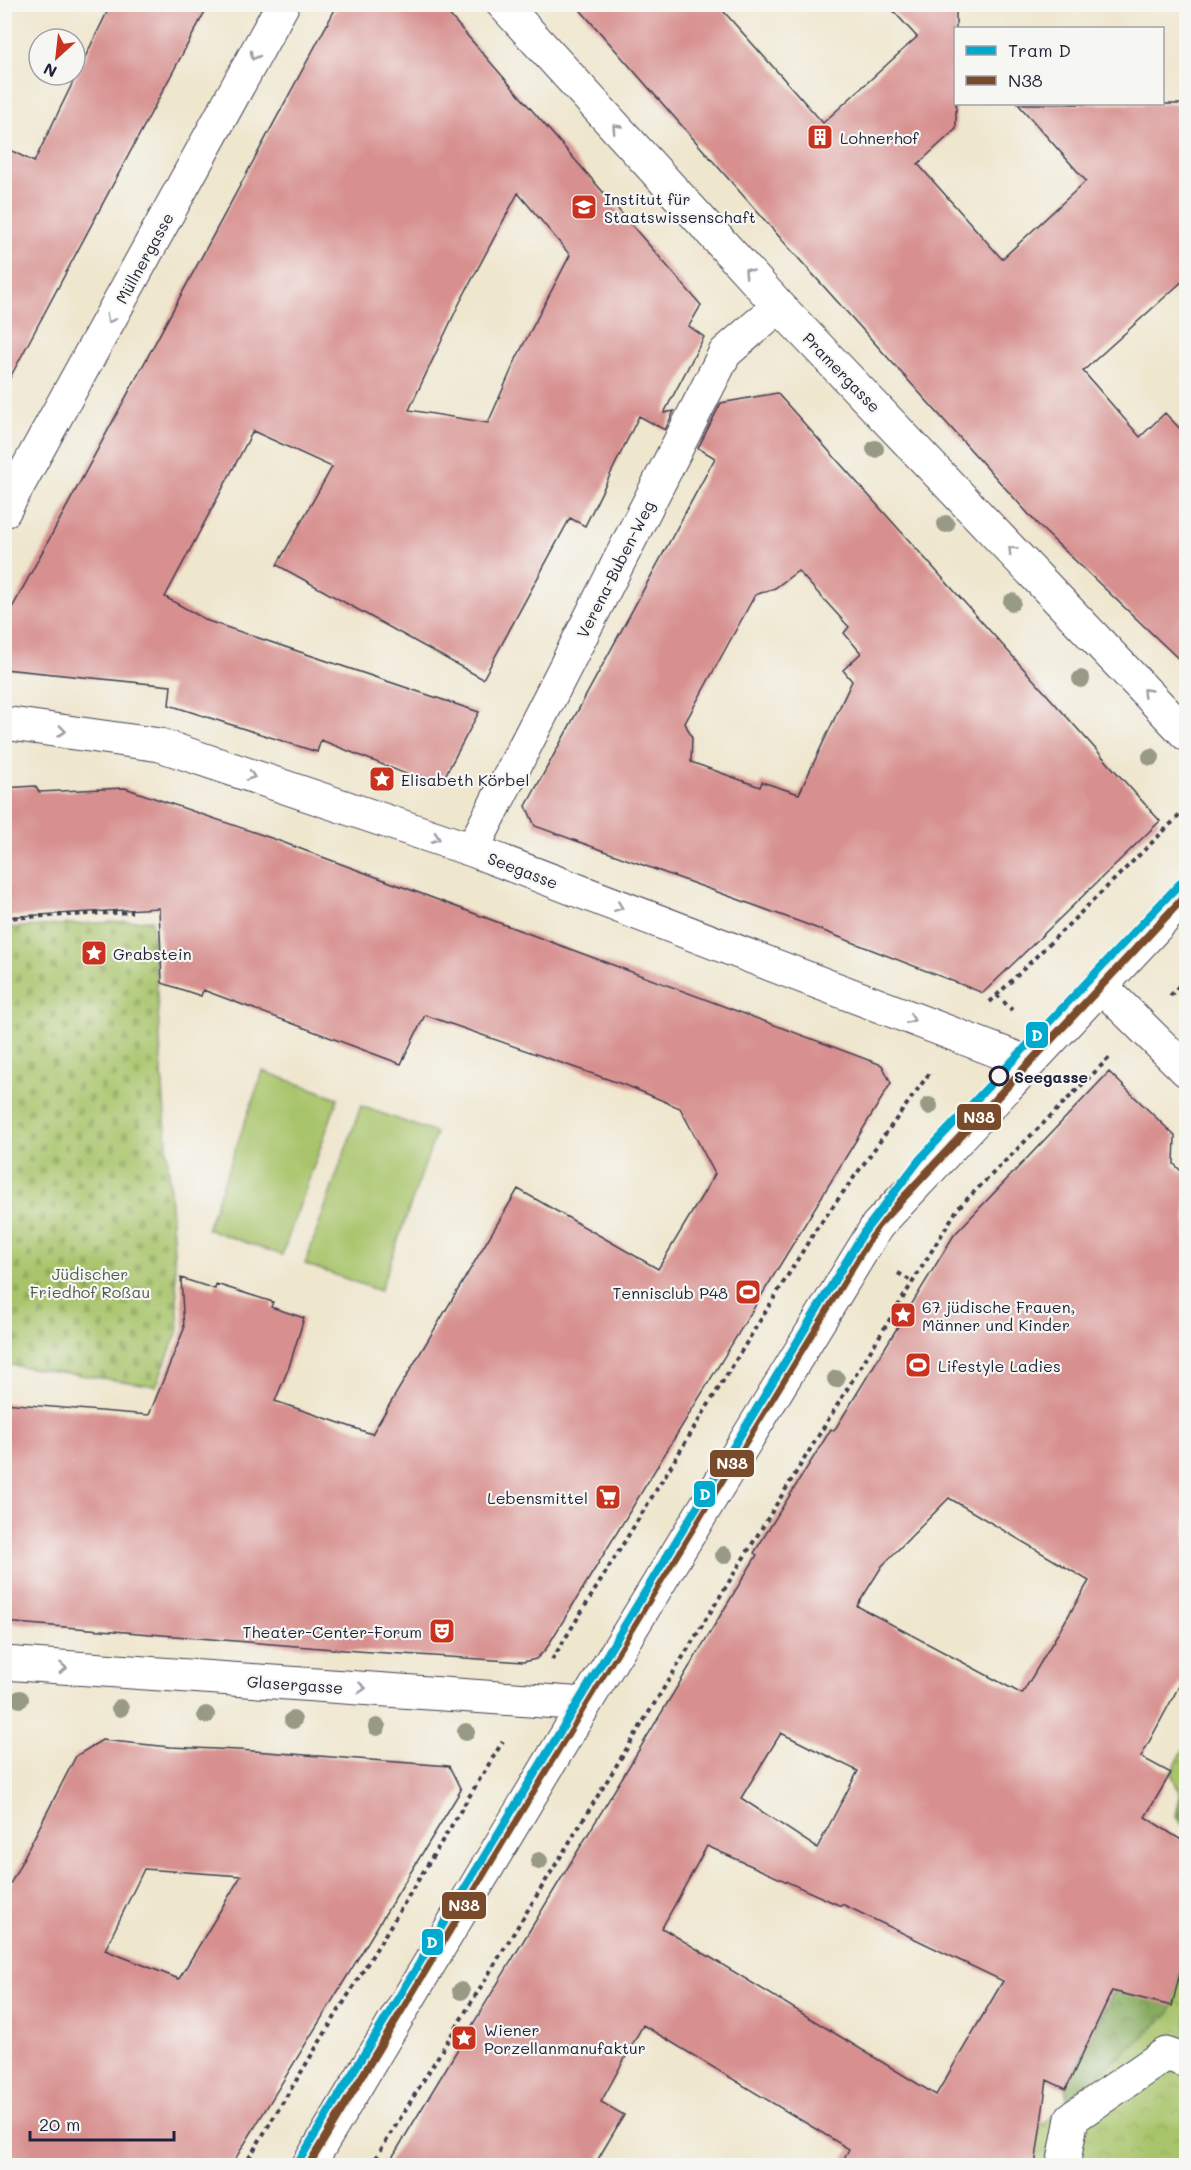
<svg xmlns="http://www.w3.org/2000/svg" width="1191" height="2170" viewBox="0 0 1191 2170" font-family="Mali,sans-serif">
  <defs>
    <pattern id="forest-crowns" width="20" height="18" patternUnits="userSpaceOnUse" patternTransform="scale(1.5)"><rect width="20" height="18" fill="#86aa5e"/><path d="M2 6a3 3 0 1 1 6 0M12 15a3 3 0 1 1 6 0" fill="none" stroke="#6d8a4f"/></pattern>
    <pattern id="cemetery-stones" width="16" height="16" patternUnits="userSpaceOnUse" patternTransform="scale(1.5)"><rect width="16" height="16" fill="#a8c46a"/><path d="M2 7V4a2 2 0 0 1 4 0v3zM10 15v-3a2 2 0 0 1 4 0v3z" fill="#90a85d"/></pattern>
    <pattern id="park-crowns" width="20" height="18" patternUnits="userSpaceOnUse" patternTransform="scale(1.5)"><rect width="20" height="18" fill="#a8c46a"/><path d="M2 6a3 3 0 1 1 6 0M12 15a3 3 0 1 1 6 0" fill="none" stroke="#90a85d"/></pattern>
  </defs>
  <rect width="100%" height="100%" fill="#f6f6f2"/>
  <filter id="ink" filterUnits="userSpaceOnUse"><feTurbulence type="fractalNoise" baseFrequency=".0167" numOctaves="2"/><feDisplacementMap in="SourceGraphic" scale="12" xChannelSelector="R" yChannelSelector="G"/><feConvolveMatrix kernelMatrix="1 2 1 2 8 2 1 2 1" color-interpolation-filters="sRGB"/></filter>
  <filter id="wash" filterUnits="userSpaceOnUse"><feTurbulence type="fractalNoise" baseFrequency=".008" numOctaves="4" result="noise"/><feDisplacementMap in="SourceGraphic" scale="24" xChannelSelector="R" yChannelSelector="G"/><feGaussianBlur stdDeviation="1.35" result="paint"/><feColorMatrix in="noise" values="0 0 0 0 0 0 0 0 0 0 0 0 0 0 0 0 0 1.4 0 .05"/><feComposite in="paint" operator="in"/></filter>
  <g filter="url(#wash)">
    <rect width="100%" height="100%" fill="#efe6ce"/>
    <path fill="url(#forest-crowns)" stroke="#54664c" stroke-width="1.5" d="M1186,1768V1829L1176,1816Z
      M1149,1919L1172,2006L1186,1948V2165L1075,2164L1066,2089Z"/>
    <path fill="url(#cemetery-stones)" stroke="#657352" stroke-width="1.5" d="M152,920L179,1328L156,1386L5,1364V928Z"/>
    <path fill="url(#park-crowns)" stroke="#657352" stroke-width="1.5" d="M1186,1745V1807L1171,1773Z
      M1186,1948V2165L1008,2166L1009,2153L1170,2013Z"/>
    <path fill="#a8c46a" stroke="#657352" stroke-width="1.5" d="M263,1071L338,1098L282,1255L207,1229Z
      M361,1106L436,1133L380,1291L305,1264Z"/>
    <g id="blocks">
      <path fill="#d7908f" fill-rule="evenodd" d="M111,4H209L4,389V147L34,162Z
        M338,4H440L701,305L689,326L704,337L664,413L674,411L665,430L639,416L585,526L570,518L483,679L277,565L332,467L253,431L165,597L208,621L479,712L446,774L426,782L321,740L317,752L169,705L171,686L4,669V623ZM518,193L570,255L517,357L488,423L409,410L459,304Z
        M575,4H717L823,123L917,37L887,4H956V129L918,164L1002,259L1086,181L1018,104H1186V278L1083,371L1140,437L1165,413L1186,435V666L1041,528L790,249Z
        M777,393L1160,821L983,993L803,923L535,826L526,806L715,458L698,448L721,403ZM798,571L849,627L844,633L861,653L843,670L852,681L799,794L762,782L760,787L691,762L692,738L685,723L755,595L775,588Z
        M35,786L39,792L125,788L274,839L882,1065L891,1083L546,1649L536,1659L523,1662L357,1651L4,1622V1403L149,1415L184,1329L181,1278L215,1289L216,1284L273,1302L271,1307L304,1318L289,1367L275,1401L372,1434L518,1189L658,1269L715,1174L680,1108L633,1088L425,1015L401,1064L203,990L201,996L162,983L159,908L4,917V788Z
        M1109,1072L1175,1136L1174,1164L1186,1176V1673L1141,1757L1171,1773L1145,1817L1186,1843V1948L1172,2006L1112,1991L1066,2089L1047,2080L1035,2166H840L849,2149L643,2025L601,2102L624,2115L594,2166H387L757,1555L754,1553L831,1429L834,1431L954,1235ZM949,1498L1089,1581L1022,1694L857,1606L882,1566ZM781,1733L858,1771L817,1848L741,1798ZM707,1846L841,1906L842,1904L1003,1981L936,2095L662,1928Z
        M102,1740L170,1747L239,1750L449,1766L461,1790L231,2166H4V1896L76,1756ZM144,1869L241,1876L179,1979L105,1950Z"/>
    </g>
  </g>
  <g filter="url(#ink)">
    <use href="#blocks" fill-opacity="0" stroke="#413f51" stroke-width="1.5"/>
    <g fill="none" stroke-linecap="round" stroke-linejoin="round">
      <g stroke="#413f51" stroke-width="35">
        <path id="minor" d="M503,4L779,306L1186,734
          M4,511L283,4
          M4,723L160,745L472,850L1029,1063
          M472,850L725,353L779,306
          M1100,985L1186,1070
          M4,1663L585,1704
          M308,2166L585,1704L877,1226L1186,895
          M1063,2166L1072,2118L1166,2054L1186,2061"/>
      </g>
      <path stroke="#413f51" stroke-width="4" stroke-dasharray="4.5 4.5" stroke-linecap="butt" d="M1181,814L1186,818
        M4,918L132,912
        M997,995L1012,1010
        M1170,996L1186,978
        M990,1002L1186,809
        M898,1273L913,1282
        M552,1660L815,1231L931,1071
        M244,2166L503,1741
        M371,2166L958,1208L1112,1055"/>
      <use href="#minor" stroke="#fff" stroke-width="33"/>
      <g stroke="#f6f6f2" stroke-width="12">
        <path id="bus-1" d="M308,2166L585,1704L877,1226L1186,895"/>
      </g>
      <use href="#bus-1" stroke="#7a4b2a" stroke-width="8"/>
      <g stroke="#f6f6f2" stroke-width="12">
        <path id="tram-1" d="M296,2166L864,1232L920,1159L1186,877"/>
      </g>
      <use href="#tram-1" stroke="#00a9ce" stroke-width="8"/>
    </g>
    <g fill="#989a86">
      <circle cx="875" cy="449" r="9"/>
      <circle cx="946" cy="524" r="9"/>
      <circle cx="1012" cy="602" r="9"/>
      <circle cx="1081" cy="679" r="9"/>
      <circle cx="1151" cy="757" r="9"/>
      <circle cx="929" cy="1106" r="9"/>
      <circle cx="836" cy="1379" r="9"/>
      <circle cx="724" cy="1555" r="9"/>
      <circle cx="20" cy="1699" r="9"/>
      <circle cx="120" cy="1708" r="9"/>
      <circle cx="206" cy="1715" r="9"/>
      <circle cx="293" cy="1720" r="9"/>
      <circle cx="377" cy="1727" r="9"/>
      <circle cx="466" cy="1732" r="9"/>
      <circle cx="539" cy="1861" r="9"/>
      <circle cx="461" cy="1991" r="9"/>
    </g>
    <defs><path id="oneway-chevron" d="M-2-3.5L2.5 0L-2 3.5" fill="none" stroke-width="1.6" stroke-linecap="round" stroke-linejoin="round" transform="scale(1.5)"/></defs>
    <g stroke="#9c9ca7">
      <use href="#oneway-chevron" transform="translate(254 56) rotate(119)"/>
      <use href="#oneway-chevron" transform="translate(616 128) rotate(-133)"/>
      <use href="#oneway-chevron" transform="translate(748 272) rotate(-133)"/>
      <use href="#oneway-chevron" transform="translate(110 319) rotate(119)"/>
      <use href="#oneway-chevron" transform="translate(1012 550) rotate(-134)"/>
      <use href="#oneway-chevron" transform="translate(1146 692) rotate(-134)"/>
      <use href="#oneway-chevron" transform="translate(62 731) rotate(8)"/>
      <use href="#oneway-chevron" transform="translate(251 776) rotate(19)"/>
      <use href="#oneway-chevron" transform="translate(436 838) rotate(19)"/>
      <use href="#oneway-chevron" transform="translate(619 907) rotate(21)"/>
      <use href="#oneway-chevron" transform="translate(911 1019) rotate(21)"/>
      <use href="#oneway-chevron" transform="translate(63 1668) rotate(4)"/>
      <use href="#oneway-chevron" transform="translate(362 1688) rotate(4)"/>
    </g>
  </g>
  <defs>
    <g id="building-square" transform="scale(1.35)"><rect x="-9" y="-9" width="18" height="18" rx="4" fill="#c8321e" stroke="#f6f6f2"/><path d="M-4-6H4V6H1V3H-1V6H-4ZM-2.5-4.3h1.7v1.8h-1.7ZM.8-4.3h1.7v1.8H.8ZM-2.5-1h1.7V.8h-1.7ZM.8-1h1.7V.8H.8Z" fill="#fff"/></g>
    <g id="university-square" transform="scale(1.35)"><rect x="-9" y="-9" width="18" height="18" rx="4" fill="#c8321e" stroke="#f6f6f2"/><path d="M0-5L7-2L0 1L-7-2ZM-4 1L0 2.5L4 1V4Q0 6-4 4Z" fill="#fff"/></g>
    <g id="sight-square" transform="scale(1.35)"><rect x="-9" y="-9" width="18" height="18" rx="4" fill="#c8321e" stroke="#f6f6f2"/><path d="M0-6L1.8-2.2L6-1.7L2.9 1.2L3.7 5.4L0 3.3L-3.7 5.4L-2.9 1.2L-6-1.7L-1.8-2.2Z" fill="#fff"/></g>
    <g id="stadium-square" transform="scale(1.35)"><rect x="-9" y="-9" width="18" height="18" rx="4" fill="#c8321e" stroke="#f6f6f2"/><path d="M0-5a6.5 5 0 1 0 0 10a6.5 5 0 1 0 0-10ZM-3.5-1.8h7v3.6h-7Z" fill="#fff"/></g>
    <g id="supermarket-square" transform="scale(1.35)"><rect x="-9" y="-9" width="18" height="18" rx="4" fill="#c8321e" stroke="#f6f6f2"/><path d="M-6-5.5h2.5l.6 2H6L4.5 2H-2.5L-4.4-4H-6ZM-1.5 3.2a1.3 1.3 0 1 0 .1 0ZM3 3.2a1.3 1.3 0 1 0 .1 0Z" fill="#fff"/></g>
    <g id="theatre-square" transform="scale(1.35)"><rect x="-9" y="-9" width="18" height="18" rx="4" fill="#c8321e" stroke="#f6f6f2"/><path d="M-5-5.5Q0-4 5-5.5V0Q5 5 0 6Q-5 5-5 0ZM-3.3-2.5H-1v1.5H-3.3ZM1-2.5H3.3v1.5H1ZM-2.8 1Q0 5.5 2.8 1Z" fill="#fff"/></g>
  </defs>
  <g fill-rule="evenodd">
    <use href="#building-square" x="820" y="137"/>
    <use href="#university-square" x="584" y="207"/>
    <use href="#sight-square" x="382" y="779"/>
    <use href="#sight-square" x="94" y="953"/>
    <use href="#stadium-square" x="748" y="1292"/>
    <use href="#sight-square" x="903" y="1315"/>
    <use href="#stadium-square" x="918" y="1365"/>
    <use href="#supermarket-square" x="608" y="1497"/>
    <use href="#theatre-square" x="442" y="1631"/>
    <use href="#sight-square" x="464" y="2038"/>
  </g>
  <circle fill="#f6f6f2" stroke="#22223b" stroke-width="3" cx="999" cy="1076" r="9"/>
  <g text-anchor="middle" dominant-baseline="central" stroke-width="4.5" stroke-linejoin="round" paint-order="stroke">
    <g font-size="16" fill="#22223b" stroke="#f6f6f2" text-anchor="start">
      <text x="840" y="137">Lohnerhof</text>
      <text x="604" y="198">Institut für<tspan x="604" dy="18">Staatswissenschaft</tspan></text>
      <text x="401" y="779">Elisabeth Körbel</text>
      <text x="113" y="953">Grabstein</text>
      <text x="728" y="1292" text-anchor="end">Tennisclub P48</text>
      <text x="922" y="1306">67 jüdische Frauen,<tspan x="922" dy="18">Männer und Kinder</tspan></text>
      <text x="938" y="1365">Lifestyle Ladies</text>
      <text x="588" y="1497" text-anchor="end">Lebensmittel</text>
      <text x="422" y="1631" text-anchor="end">Theater-Center-Forum</text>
      <text x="484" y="2029">Wiener<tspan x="484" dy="18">Porzellanmanufaktur</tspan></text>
    </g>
    <g font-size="16" fill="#22223b" stroke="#f6f6f2">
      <text transform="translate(144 258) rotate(-61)">Müllnergasse</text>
      <text transform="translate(842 372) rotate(46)">Pramergasse</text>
      <text transform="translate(615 569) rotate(-63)">Verena-Buben-Weg</text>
      <text transform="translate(523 870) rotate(21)">Seegasse</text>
      <text transform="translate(295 1684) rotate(4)">Glasergasse</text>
    </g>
    <g font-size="16" font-weight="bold" fill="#22223b" stroke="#f6f6f2" text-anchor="start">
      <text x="1014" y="1076">Seegasse</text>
    </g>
    <g font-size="16" fill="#515b4b" stroke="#f6f6f2">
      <text x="90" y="1273">Jüdischer<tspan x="90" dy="18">Friedhof Roßau</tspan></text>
    </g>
  </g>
  <g stroke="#f6f6f2" stroke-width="2">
    <rect x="1025" y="1021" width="24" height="28" rx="6" fill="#00a9ce"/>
    <rect x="956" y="1103" width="46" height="28" rx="6" fill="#7a4b2a"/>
    <rect x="709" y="1449" width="46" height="29" rx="6" fill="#7a4b2a"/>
    <rect x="693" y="1480" width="23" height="28" rx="6" fill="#00a9ce"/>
    <rect x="441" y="1891" width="46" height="29" rx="6" fill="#7a4b2a"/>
    <rect x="421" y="1928" width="23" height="28" rx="6" fill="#00a9ce"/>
  </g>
  <g font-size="16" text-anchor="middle" font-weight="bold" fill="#fff">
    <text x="1037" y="1041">D</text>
    <text x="979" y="1123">N38</text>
    <text x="732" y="1469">N38</text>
    <text x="705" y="1500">D</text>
    <text x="464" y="1911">N38</text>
    <text x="432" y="1948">D</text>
  </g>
  <rect width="1191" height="2170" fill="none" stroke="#f6f6f2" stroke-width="24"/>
  <rect x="954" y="27" width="210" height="78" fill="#f6f6f2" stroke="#a1a1a9" stroke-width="1.5"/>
  <rect x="966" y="46" width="30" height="9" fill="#00a9ce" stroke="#a1a1a9" stroke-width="1.5"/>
  <text x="1008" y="57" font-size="18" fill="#22223b">Tram D</text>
  <rect x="966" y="76" width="30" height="9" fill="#7a4b2a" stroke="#a1a1a9" stroke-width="1.5"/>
  <text x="1008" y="87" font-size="18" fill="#22223b">N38</text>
  <g transform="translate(57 57) rotate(207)"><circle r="28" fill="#f6f6f2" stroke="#a1a1a9" stroke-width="1.5"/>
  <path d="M0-4.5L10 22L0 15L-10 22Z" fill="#c8321e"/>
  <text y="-9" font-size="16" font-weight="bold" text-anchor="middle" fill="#22223b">N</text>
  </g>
  <path d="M30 2131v9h144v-9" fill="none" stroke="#22223b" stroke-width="3"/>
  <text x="39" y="2131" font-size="18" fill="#22223b" stroke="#f6f6f2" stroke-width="4.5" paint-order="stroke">20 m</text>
</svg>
